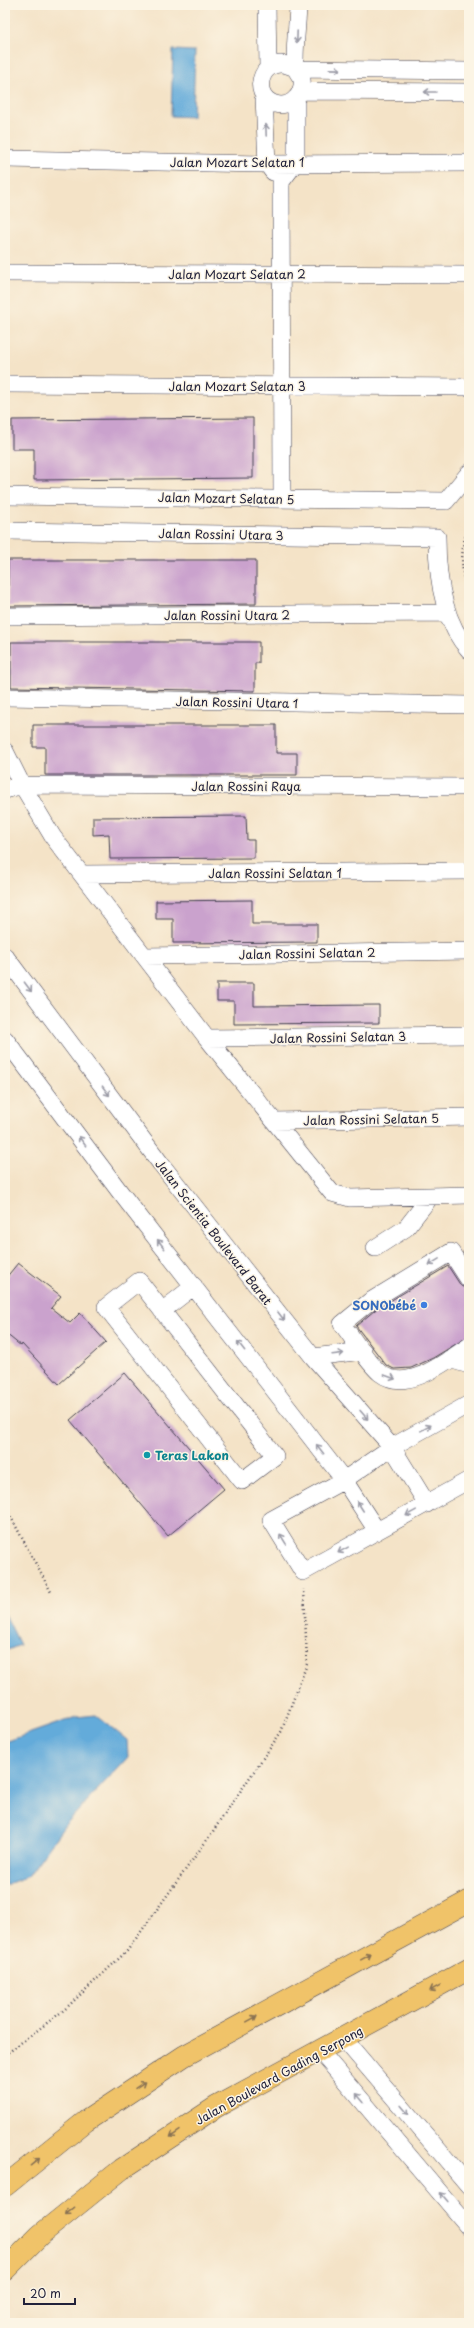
<svg xmlns="http://www.w3.org/2000/svg" width="474" height="2328" viewBox="0 0 474 2328" font-family="'Playpen Sans',sans-serif">
  <rect width="100%" height="100%" fill="#fcf5e5"/>
  <filter id="ink" filterUnits="userSpaceOnUse"><feTurbulence type="fractalNoise" baseFrequency=".025" numOctaves="2"/><feDisplacementMap in="SourceGraphic" scale="8" xChannelSelector="R" yChannelSelector="G"/><feConvolveMatrix kernelMatrix="1 2 1 2 8 2 1 2 1" color-interpolation-filters="sRGB"/></filter>
  <filter id="wash" filterUnits="userSpaceOnUse"><feTurbulence type="fractalNoise" baseFrequency=".012" numOctaves="4" result="noise"/><feDisplacementMap in="SourceGraphic" scale="16" xChannelSelector="R" yChannelSelector="G"/><feGaussianBlur stdDeviation="0.9" result="paint"/><feColorMatrix in="noise" values="0 0 0 0 0 0 0 0 0 0 0 0 0 0 0 0 0 1.4 0 .05"/><feComposite in="paint" operator="in"/></filter>
  <g filter="url(#wash)">
    <rect width="100%" height="100%" fill="#f4e3c7"/>
    <path fill="#63abda" stroke="#42668a" d="M173,50L195,51L193,117L171,116Z
      M5,1614L20,1645L5,1651Z
      M96,1715L127,1740L128,1757L65,1825L28,1876L5,1885V1742L76,1717Z"/>
    <g fill="none" stroke-linecap="round" stroke-linejoin="round">
      <path stroke="#63abda" stroke-width="5" d="M469,2065L467,2075L469,2162"/>
    </g>
    <g id="blocks">
      <path fill="#caa2cd" d="M253,418V478L34,480V449H12V420Z
        M8,560H256V604L8,606Z
        M11,642H259V663H255V691L11,687Z
        M33,725H276V753H297V775H45V747H33Z
        M246,816L247,840H254V858L110,859L109,834L93,835V817Z
        M252,900V924H317V942L173,943V919H156V901Z
        M217,983H254V1006L379,1005V1023L234,1024V1001H217Z
        M469,1248V1262L463,1252Z
        M18,1263L61,1296L51,1308L70,1323L80,1313L106,1342L59,1384L22,1344L21,1346L5,1333V1279Z
        M448,1266L461,1286L469,1290V1336L433,1358L411,1368L394,1369L386,1365L356,1326L375,1310Z
        M125,1373L224,1489L168,1536L70,1420Z"/>
    </g>
  </g>
  <g filter="url(#ink)">
    <use href="#blocks" fill-opacity="0" stroke="#423f50" stroke-width="1"/>
    <g fill="none" stroke-linecap="round" stroke-linejoin="round">
      <g stroke="#423f50" stroke-width="18">
        <path id="minor" d="M267,5L268,67
          M298,5C298,19 293,58 296,69C297,73 301,76 302,80C303,86 300,95 295,99C290,104 282,106 275,104C247,95 263,49 296,69L469,71
          M301,91L469,92
          M264,97L267,164L273,172
          M5,159L267,164L469,163
          M5,273L469,275
          M5,384L469,387
          M5,496L446,501L469,473
          M282,499L281,182L296,162V99
          M5,531L437,537C437,575 442,621 469,650
          M5,616L448,613
          M5,697L469,705
          M5,751L22,785L53,837L207,1038L332,1193L350,1198L469,1195
          M5,790L22,785L469,787
          M82,874L469,871
          M5,956L161,1164L313,1357L392,1447L427,1504
          M145,956L469,951
          M207,1038L469,1035
          M5,1039L120,1192L344,1480L377,1531
          M274,1121L469,1117
          M375,1248L406,1228L431,1196
          M469,1280L451,1252L369,1302L342,1324C353,1338 367,1362 380,1373C407,1394 446,1361 469,1346
          M139,1281L275,1456L242,1481L106,1307Z
          M162,1311L194,1286
          M313,1357L363,1351
          M449,1359L469,1365
          M469,1404L392,1447L344,1480L271,1520L303,1572L469,1480
          M343,2038L469,2186
          M320,2051L469,2227"/>
      </g>
      <g stroke="#423f50" stroke-width="22">
        <path id="major" d="M5,2186L86,2121L184,2056L469,1901
          M5,2270L40,2235L122,2169L216,2107L469,1969"/>
      </g>
      <path stroke="#423f50" stroke-width="2.5" stroke-dasharray="1 3" stroke-linecap="butt" d="M469,525C459,551 461,572 469,599
        M5,1506L52,1594
        M5,2055L64,2010L127,1951L209,1837L281,1732L307,1664L304,1589"/>
      <use href="#minor" stroke="#fff" stroke-width="17"/>
      <use href="#major" stroke="#f0c369" stroke-width="21"/>
    </g>
    <defs><path id="oneway-shaft" d="M-6 0H5M1.5-3L5.5 0L1.5 3" fill="none" stroke-width="1.6" stroke-linecap="round" stroke-linejoin="round"/></defs>
    <g stroke="#9c9ca7">
      <use href="#oneway-shaft" transform="translate(297 37) rotate(92)"/>
      <use href="#oneway-shaft" transform="translate(335 69) rotate(1)"/>
      <use href="#oneway-shaft" transform="translate(430 92) rotate(-180)"/>
      <use href="#oneway-shaft" transform="translate(266 130) rotate(-92)"/>
      <use href="#oneway-shaft" transform="translate(28 987) rotate(53)"/>
      <use href="#oneway-shaft" transform="translate(106 1091) rotate(53)"/>
      <use href="#oneway-shaft" transform="translate(82 1141) rotate(-127)"/>
      <use href="#oneway-shaft" transform="translate(161 1244) rotate(-128)"/>
      <use href="#oneway-shaft" transform="translate(434 1262) rotate(149)"/>
      <use href="#oneway-shaft" transform="translate(281 1316) rotate(52)"/>
      <use href="#oneway-shaft" transform="translate(241 1346) rotate(-128)"/>
      <use href="#oneway-shaft" transform="translate(338 1354) rotate(-7)"/>
      <use href="#oneway-shaft" transform="translate(390 1377) rotate(20)"/>
      <use href="#oneway-shaft" transform="translate(364 1415) rotate(49)"/>
      <use href="#oneway-shaft" transform="translate(426 1428) rotate(-29)"/>
      <use href="#oneway-shaft" transform="translate(320 1449) rotate(-128)"/>
      <use href="#oneway-shaft" transform="translate(360 1506) rotate(-123)"/>
      <use href="#oneway-shaft" transform="translate(411 1513) rotate(151)"/>
      <use href="#oneway-shaft" transform="translate(283 1539) rotate(-122)"/>
      <use href="#oneway-shaft" transform="translate(343 1550) rotate(151)"/>
      <use href="#oneway-shaft" transform="translate(360 2098) rotate(-130)"/>
      <use href="#oneway-shaft" transform="translate(405 2110) rotate(50)"/>
      <use href="#oneway-shaft" transform="translate(444 2197) rotate(-130)"/>
    </g>
    <g stroke="#897252">
      <use href="#oneway-shaft" transform="translate(366 1957) rotate(-29)"/>
      <use href="#oneway-shaft" transform="translate(435 1988) rotate(151)"/>
      <use href="#oneway-shaft" transform="translate(252 2019) rotate(-29)"/>
      <use href="#oneway-shaft" transform="translate(140 2085) rotate(-34)"/>
      <use href="#oneway-shaft" transform="translate(175 2134) rotate(146)"/>
      <use href="#oneway-shaft" transform="translate(35 2162) rotate(-39)"/>
      <use href="#oneway-shaft" transform="translate(70 2211) rotate(141)"/>
    </g>
  </g>
  <circle fill="#3f7fe0" stroke="#fcf5e5" stroke-width="1.5" cx="424" cy="1305" r="4"/>
  <circle fill="#0f9aa8" stroke="#fcf5e5" stroke-width="1.5" cx="147" cy="1455" r="4"/>
  <g text-anchor="middle" dominant-baseline="central" stroke-width="3" stroke-linejoin="round" paint-order="stroke">
    <g font-size="12" fill="#22223b" stroke="#fcf5e5">
      <text x="237" y="162">Jalan Mozart Selatan 1</text>
      <text x="237" y="274">Jalan Mozart Selatan 2</text>
      <text x="237" y="386">Jalan Mozart Selatan 3</text>
      <text transform="translate(226 498) rotate(1)">Jalan Mozart Selatan 5</text>
      <text transform="translate(221 534) rotate(1)">Jalan Rossini Utara 3</text>
      <text x="227" y="615">Jalan Rossini Utara 2</text>
      <text transform="translate(237 702) rotate(1)">Jalan Rossini Utara 1</text>
      <text x="246" y="786">Jalan Rossini Raya</text>
      <text x="275" y="873">Jalan Rossini Selatan 1</text>
      <text transform="translate(307 953) rotate(-1)">Jalan Rossini Selatan 2</text>
      <text transform="translate(338 1037) rotate(-1)">Jalan Rossini Selatan 3</text>
      <text transform="translate(371 1119) rotate(-1)">Jalan Rossini Selatan 5</text>
      <text transform="translate(214 1232) rotate(52)">Jalan Scientia Boulevard Barat</text>
      <text transform="translate(279 2075) rotate(-29)">Jalan Boulevard Gading Serpong</text>
    </g>
    <g font-size="12" font-weight="bold" fill="#366cbe" stroke="#fcf5e5" text-anchor="end">
      <text x="416" y="1305">SONObébé</text>
    </g>
    <g font-size="12" font-weight="bold" fill="#0d838f" stroke="#fcf5e5" text-anchor="start">
      <text x="155" y="1455">Teras Lakon</text>
    </g>
  </g>
  <rect width="474" height="2328" fill="none" stroke="#fcf5e5" stroke-width="20"/>
  <path d="M24 2298v6h51v-6" fill="none" stroke="#22223b" stroke-width="2"/>
  <text x="30" y="2298" font-size="12" fill="#22223b" stroke="#fcf5e5" stroke-width="3" paint-order="stroke">20 m</text>
</svg>
